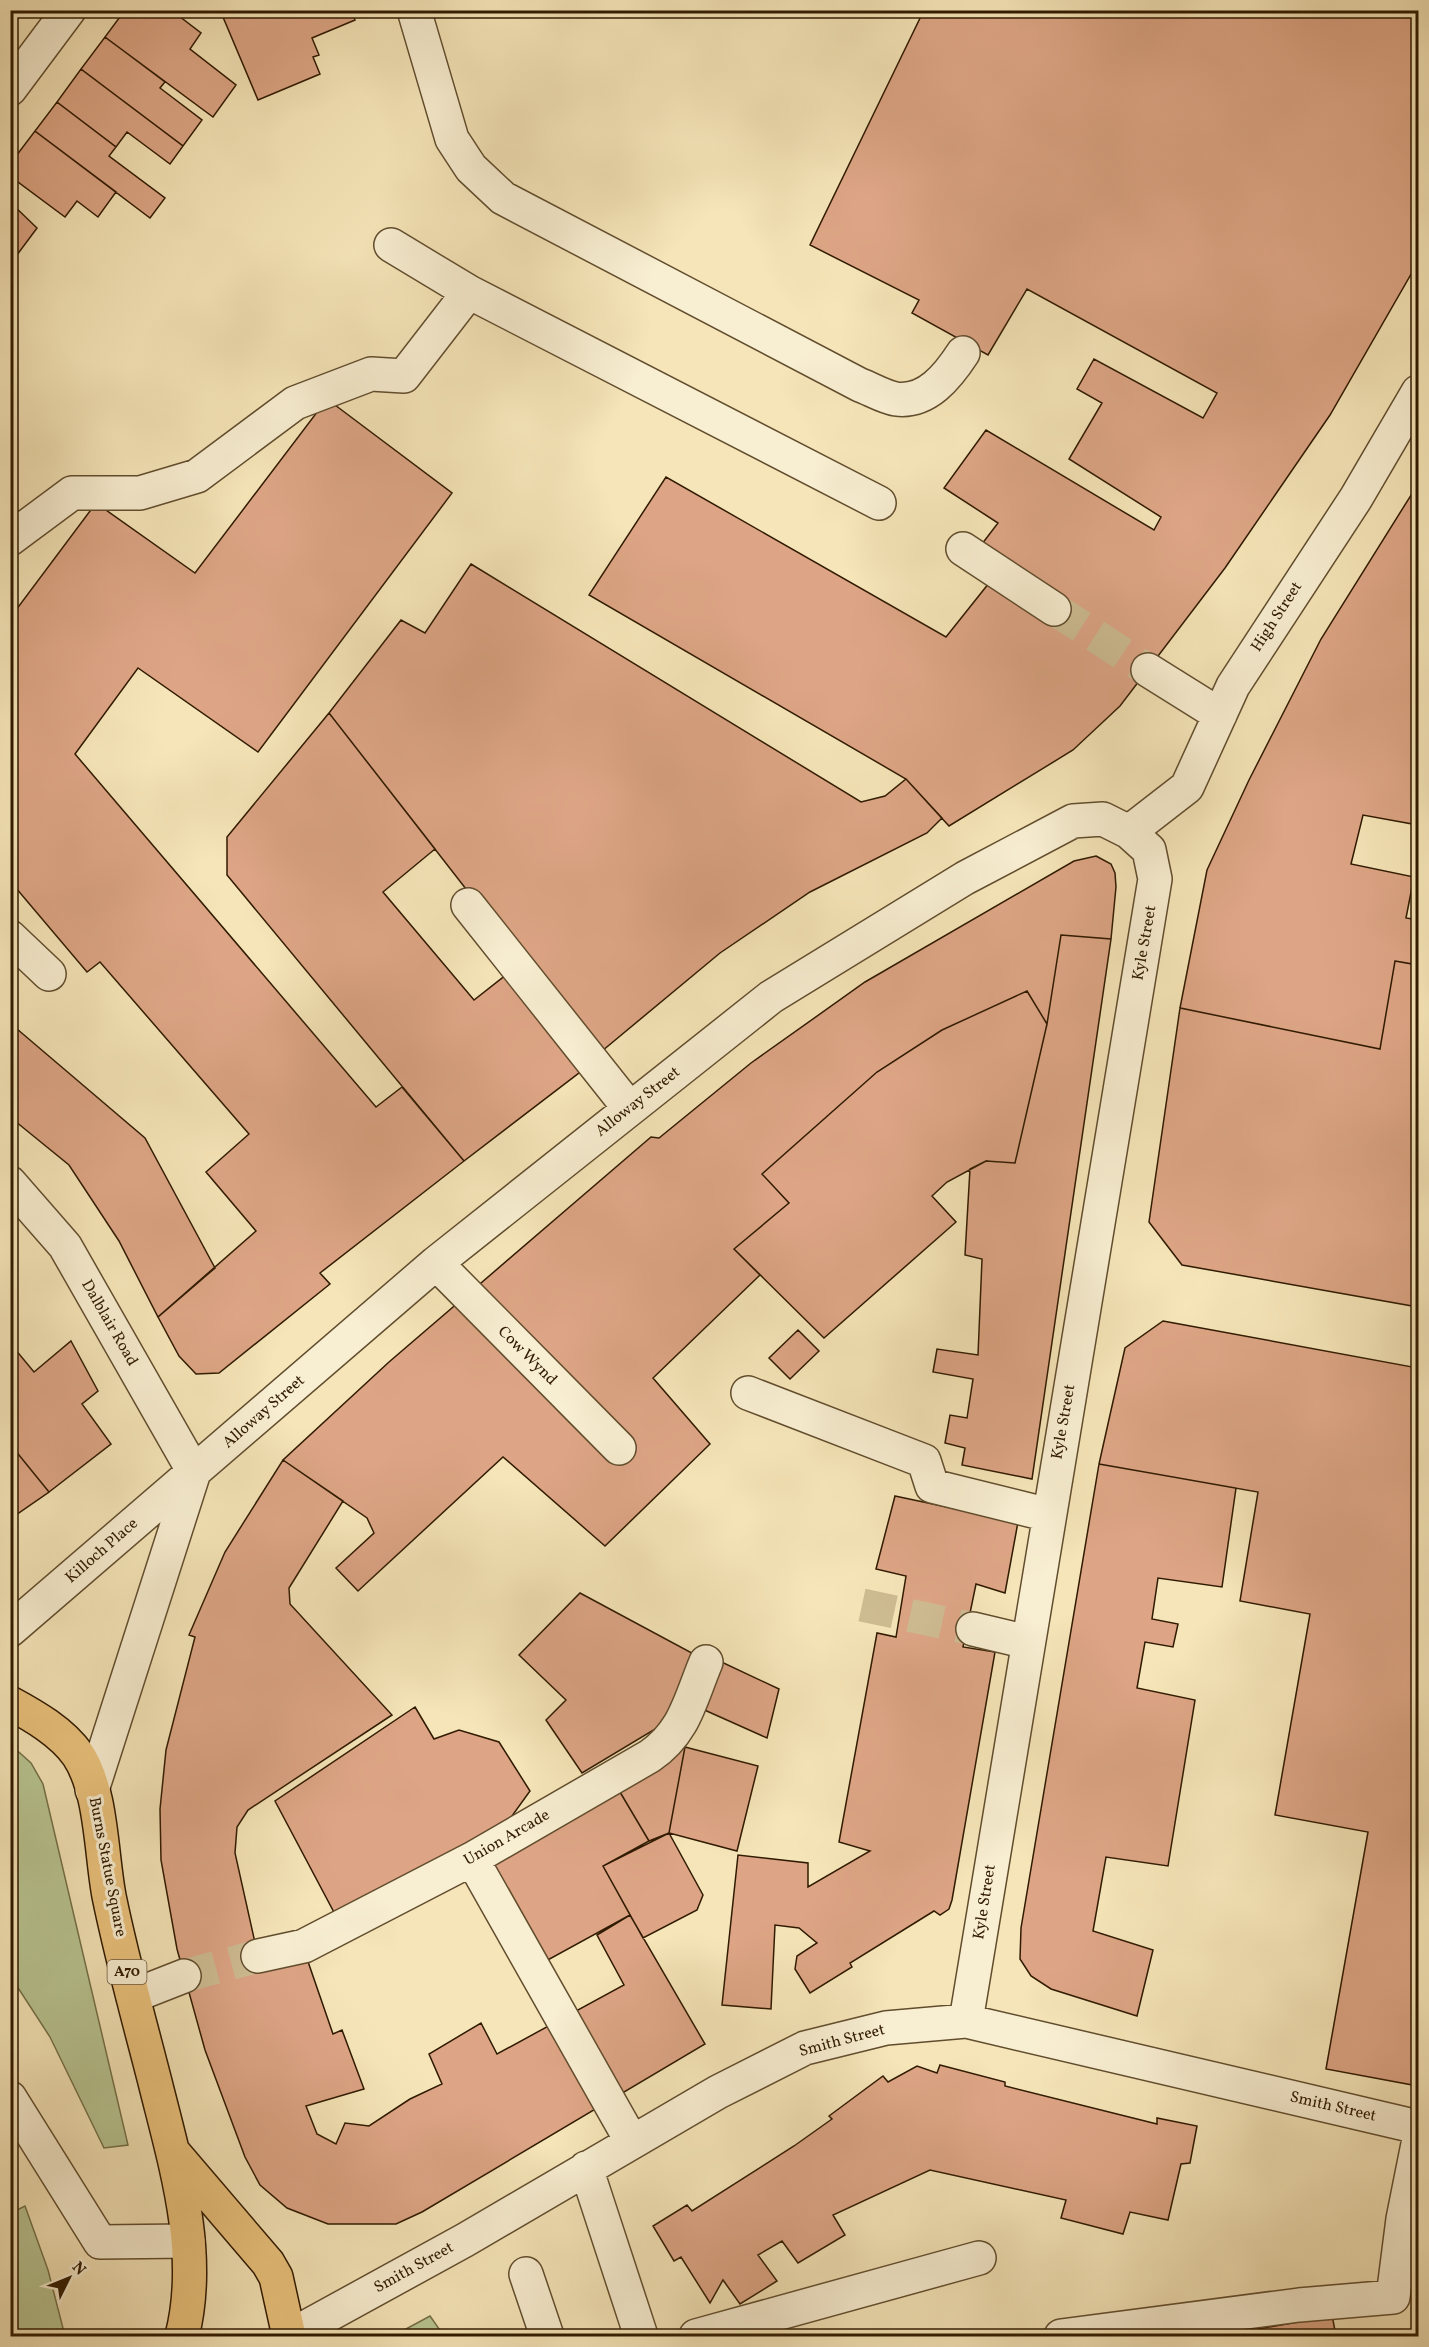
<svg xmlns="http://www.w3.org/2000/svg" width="1429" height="2347" viewBox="0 0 1429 2347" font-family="Vollkorn,serif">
  <rect width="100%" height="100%" fill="#f5e5b8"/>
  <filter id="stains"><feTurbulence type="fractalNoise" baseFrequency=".00333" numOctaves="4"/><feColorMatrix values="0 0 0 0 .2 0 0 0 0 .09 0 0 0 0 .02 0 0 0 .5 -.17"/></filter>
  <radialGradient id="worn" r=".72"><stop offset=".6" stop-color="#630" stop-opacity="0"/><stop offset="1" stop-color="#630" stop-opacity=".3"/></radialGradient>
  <path fill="#b8c592" stroke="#747049" stroke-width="1.5" d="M11,1745L31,1763L43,1784L128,2145L104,2148L50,2037L11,1977Z
    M25,2206L48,2270L65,2336H11V2213Z
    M430,2316L444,2336H393Z"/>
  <path fill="#dda585" stroke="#301a00" stroke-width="1.5" d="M125,10H171L201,33L190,49L236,85L213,117L105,37Z
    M220,10H351L355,20L312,38L319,55L313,57L320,74L258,100Z
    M924,10H1418V262L1330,415L1225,568L1120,706L1073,750L949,826L906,779L589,595L666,477L946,637L993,578L982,544L998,523L944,488L986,430L1154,530L1161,517L1069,459L1102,403L1077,389L1094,359L1203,418L1217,393L1027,289L988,355L912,313L919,300L810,245Z
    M105,37L165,82L160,88L202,120L183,146L81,69Z
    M81,69L183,146L170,164L127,132L116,147L57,102Z
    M57,102L116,147L109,156L165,198L150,218L35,131Z
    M35,131L116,192L98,217L77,201L65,217L10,176V164Z
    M10,202L37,228L11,263H10Z
    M327,399L452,493L258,752L138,668L75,754L376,1107L402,1087L464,1161L320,1273L330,1284L219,1373L196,1374L179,1356L158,1317L256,1231L206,1172L249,1134L100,962L87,972L10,881V618L96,503L195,573Z
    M1418,484V825L1363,815L1351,864L1414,877L1406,918L1418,920V965L1395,961L1380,1049L1180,1008L1207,870L1249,780L1321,639Z
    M471,564L861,802L885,796L906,779L942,818L927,833L810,892L720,953L596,1056L329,713L401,620L425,633Z
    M329,713L435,849L383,892L474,1000L511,971L588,1066L464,1161L227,875V837Z
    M1096,856L1111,864L1115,873L1116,887L1111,939L1061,935L1047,1024L1027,991L942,1030L877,1072L762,1174L789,1203L734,1249L760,1275L653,1378L710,1444L605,1546L503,1457L358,1591L336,1568L374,1533L367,1518L283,1460L389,1362L651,1137L659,1138L751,1063L865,982L1074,861Z
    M1061,935L1111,939L1032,1479L962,1465L965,1448L945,1443L950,1415L967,1418L973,1379L933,1372L937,1349L978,1355L982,1259L965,1255L970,1169L986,1161L1015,1163L1047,1024Z
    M1395,961L1418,965V1307L1182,1265L1149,1222L1180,1008L1380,1049Z
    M1027,991L1047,1024L1015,1163L986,1161L947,1182L932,1196L956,1222L824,1338L734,1249L789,1203L762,1174L877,1072L942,1030Z
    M10,1023L145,1138L215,1268L158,1317L119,1241L69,1165L10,1117Z
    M1163,1321L1418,1368V2086L1326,2069L1368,1832L1275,1815L1310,1614L1240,1601L1258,1492L1099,1464L1125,1348Z
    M798,1330L819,1351L790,1379L769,1358Z
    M71,1341L98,1391L82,1404L111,1444L49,1492L10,1444V1343L34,1372Z
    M10,1444L49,1492L10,1519Z
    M283,1460L343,1501L289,1588L290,1604L392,1715L248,1810L237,1827L235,1853L260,1965L305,1953L333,2034L342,2030L364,2089L306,2106L317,2134L336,2144L345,2123L369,2126L410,2099L442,2084L429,2054L481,2023L497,2054L624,1985L597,1935L630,1915L705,2044L422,2212L396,2224H328L287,2208L260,2185L245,2157L205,2050L177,1949L161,1860L160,1809L166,1750L195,1637L189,1635L225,1552Z
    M1099,1464L1236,1488L1222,1587L1158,1578L1152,1619L1178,1624L1173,1647L1145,1642L1137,1688L1195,1700L1168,1866L1106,1857L1093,1931L1153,1950L1137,2016L1051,1989L1031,1976L1020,1959L1021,1928Z
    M895,1496L1018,1522L1005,1593L976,1584L963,1647L995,1652L952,1900L949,1909L940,1915L934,1911L850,1963L852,1967L810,1993L795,1969L797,1956L817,1943L799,1928L775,1925L771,2009L722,2005L738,1855L808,1863V1887L870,1851L839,1842L877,1633L896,1637L906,1576L876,1569Z
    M580,1593L703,1659L657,1728L582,1773L546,1720L566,1700L519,1655Z
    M713,1658L779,1689L767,1738L700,1708Z
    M415,1707L434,1739L459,1730L499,1742L530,1791L504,1827L336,1916L275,1801Z
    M685,1747L758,1766L737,1851L669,1833Z
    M685,1747L669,1833L649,1841L617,1787Z
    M617,1787L649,1841L603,1866L630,1915L546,1961L493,1870L501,1851Z
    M669,1833L703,1895L697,1910L643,1938L603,1866Z
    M940,2065L1005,2082V2086L1157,2124V2118L1197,2126L1190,2163L1181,2164L1168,2220L1130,2212L1123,2234L1061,2218L1066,2200L930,2170L833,2215L845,2235L798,2263L782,2241L758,2255L777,2281L740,2304L723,2280L710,2303L681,2257L674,2261L653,2226L687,2205L692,2211L794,2146L832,2119L829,2116L883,2076L888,2082L917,2066L937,2073Z
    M10,2169L17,2179L10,2184Z
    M1332,2315L1336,2336H1219L1303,2321Z
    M1418,2330V2336H1377Z"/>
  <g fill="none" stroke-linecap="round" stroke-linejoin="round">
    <path stroke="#cebc93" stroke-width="33" stroke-dasharray="33 16" stroke-linecap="butt" d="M1054,609L1148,670
      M862,1605L973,1629
      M184,1976L258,1956"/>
    <g stroke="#614d2e" stroke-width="36">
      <path id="minor" d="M414,10L452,139L471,168L503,198L860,385C871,389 884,397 896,399C927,403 948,376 963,353
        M10,89L69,10
        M391,245L469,292
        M10,539L72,493H140L197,476L295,403L371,374L404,376L469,292L879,503
        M963,549L1054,609
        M1148,670L1220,715
        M1129,832L1187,787L1233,686L1356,498L1418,392
        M468,905L630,1109
        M10,937L49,974
        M10,1183L65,1246L194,1472
        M436,1263L619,1448
        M748,1393L924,1461L932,1486L1049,1515
        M973,1629L1027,1642
        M10,1630L436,1263L771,997L965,878L1073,821L1103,819L1129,832L1149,850L1155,879L966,2021
        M92,1790L194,1472
        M472,1859L632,2142
        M258,1956L304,1946L472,1859L650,1756C685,1732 690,1700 706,1662
        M133,1996L184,1976
        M10,2098L100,2242L188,2241
        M586,2168L641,2336
        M526,2274L547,2336
        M290,2336L465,2240L718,2092L805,2048L886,2028L966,2021L1418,2127
        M696,2336L979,2258
        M1061,2336L1299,2305L1393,2297L1403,2219L1418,2144"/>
    </g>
    <g stroke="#301a00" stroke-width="36">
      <path id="major" d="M10,1703C34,1716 62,1732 78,1755C102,1791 101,1854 109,1896C122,1960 140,2023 156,2086C176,2166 203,2254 182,2336
        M174,2153L268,2263L276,2277L289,2336"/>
    </g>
    <use href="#minor" stroke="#f8eed1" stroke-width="33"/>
    <use href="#major" stroke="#eac27c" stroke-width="33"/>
  </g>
  <g text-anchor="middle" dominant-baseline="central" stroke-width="6" stroke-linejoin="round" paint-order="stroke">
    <rect fill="#f8eed1" stroke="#6c5a3f" stroke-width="1.5" x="107.5" y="1960" width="39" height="24" rx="4.5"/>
    <g font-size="15" font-weight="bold" fill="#301a00">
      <text x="127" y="1972">A70</text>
    </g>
    <g font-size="16" fill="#301a00" stroke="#f8eed1">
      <text transform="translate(1277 617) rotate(-57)">High Street</text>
      <text transform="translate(1145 943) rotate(-80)">Kyle Street</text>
      <text transform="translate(638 1102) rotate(-38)">Alloway Street</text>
      <text transform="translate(109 1323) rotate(60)">Dalblair Road</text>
      <text transform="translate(527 1356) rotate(45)">Cow Wynd</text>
      <text transform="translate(264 1412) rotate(-41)">Alloway Street</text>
      <text transform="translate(1064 1422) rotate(-80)">Kyle Street</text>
      <text transform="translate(102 1551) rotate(-41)">Killoch Place</text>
      <text transform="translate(507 1838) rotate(-30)">Union Arcade</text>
      <text transform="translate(107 1867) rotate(79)">Burns Statue Square</text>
      <text transform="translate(985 1902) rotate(-81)">Kyle Street</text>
      <text transform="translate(842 2041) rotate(-15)">Smith Street</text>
      <text transform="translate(1333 2107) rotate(13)">Smith Street</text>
      <text transform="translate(414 2268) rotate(-29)">Smith Street</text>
    </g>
  </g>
  <rect width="1429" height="2347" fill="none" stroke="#f5e5b8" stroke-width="36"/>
  <rect x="12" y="12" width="1405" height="2323" fill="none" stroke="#301a00" stroke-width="3"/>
  <rect x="18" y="18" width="1393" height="2311" fill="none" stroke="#301a00" stroke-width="1.5"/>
  <g transform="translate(69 2278) rotate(47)" stroke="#f8eed1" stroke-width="4.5" paint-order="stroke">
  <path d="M0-4.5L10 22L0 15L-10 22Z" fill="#301a00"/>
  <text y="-9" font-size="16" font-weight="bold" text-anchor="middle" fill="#301a00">N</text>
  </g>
  <rect width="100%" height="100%" filter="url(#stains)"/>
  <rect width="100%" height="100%" fill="url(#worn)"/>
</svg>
